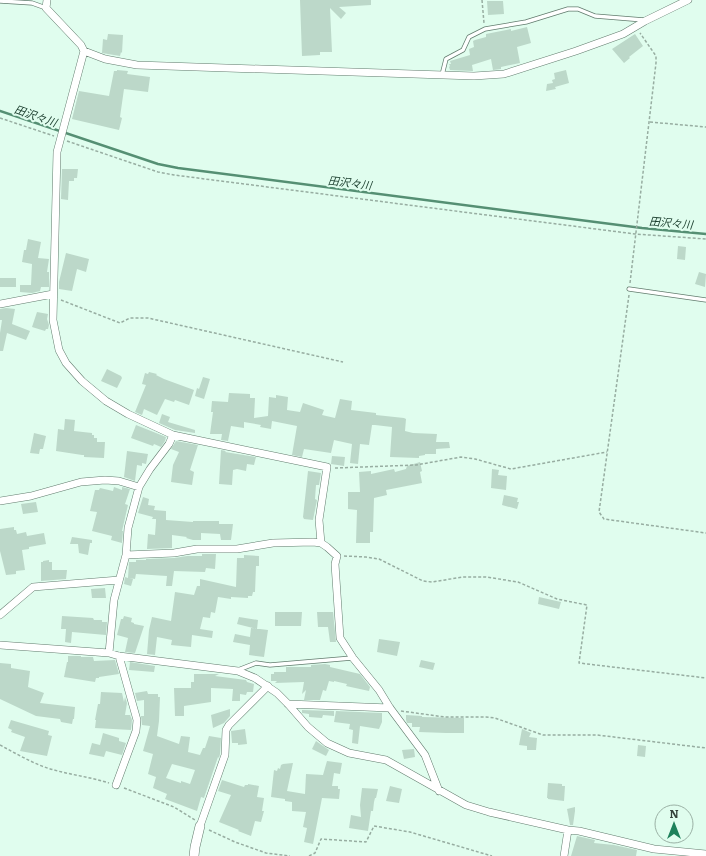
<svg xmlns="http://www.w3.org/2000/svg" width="706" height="856" viewBox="0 0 706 856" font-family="Literata,'Noto Sans JP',serif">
  <rect width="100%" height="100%" fill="#e0fdee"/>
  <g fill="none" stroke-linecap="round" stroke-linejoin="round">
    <path stroke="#558f73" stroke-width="2.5" d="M0,111L158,164L178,168L642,228L706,234"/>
  </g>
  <path fill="#bcd8c9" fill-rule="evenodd" d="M300,0H371V5L339,7L346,13L341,19L330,8L332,52H320V55L302,56Z
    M487,1H503L504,14L488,15Z
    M527,27L531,43L517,47L520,63L501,67V69L493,70L491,59L472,65L473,71H472L450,70L449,67L450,66L449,64H451L450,61L470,55L469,49L474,47L473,41L475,40L486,37V34L511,29V31Z
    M108,34L123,35L122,53L121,52L120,56L102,53L103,39L107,40Z
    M635,34L643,46L629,57L630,58L624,63L612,49Z
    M117,70L128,71L127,74L150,77L148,92L124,89L120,117L122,118L119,130L72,119L79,91L109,96L114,71H117Z
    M566,70L569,83L555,87L556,89L546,91L547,84L553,83L552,80L555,79L554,73Z
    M62,169H78L77,178H74V181H69L68,200L61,199Z
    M28,239L41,242L38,258L49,259L47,272H49V287H41L40,291L32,293L20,292V285H31L32,264L22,262L24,250H26Z
    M678,246L686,247L685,260L677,259Z
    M66,253L89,259L86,272L77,269L72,291L59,289V282Z
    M699,272L706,274L705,287L695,284Z
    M0,278H16V287H0Z
    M6,308L15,309L12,324L30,331L26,340L7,333L3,351H0V333L2,320H0V309Z
    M37,312L48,314L47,319L49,325L48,329H46L45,331L32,327Z
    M107,369L121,376L122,378L117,388L101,381Z
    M149,372L157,374L156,375L164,379L194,390L189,405L175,400L174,402L165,399L157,415L144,409L142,415L135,412L146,385L142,384L145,373L148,374Z
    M203,377L210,379L204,399L195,396L197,388L199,389Z
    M229,393L250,394V398H255L254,418L268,416L269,397L276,398V395L288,397L287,410L300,412L303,403L324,410L322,415L335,418L340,399L352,401L351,410L376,413V415L404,418L406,419L405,431L413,433L437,434L436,442H449L450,448L436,449V454H425V455L419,456V458L390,457L392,427L375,425H372L369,445L360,444L358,464L350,463L352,444L334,440L331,453L304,449L302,457L292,455L297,426L272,421L271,429L260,427L261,425L244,422V428L231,426L228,441L221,440L222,434H210L213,412H211L212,401L228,402Z
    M162,414L170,417L168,422L195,430V433L175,430L159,423Z
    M65,419L75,420L74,431L92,433V435H94V438H97V442H105L104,458L84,457V455H82L56,451L58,429L64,430Z
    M136,425L166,437L165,441L161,447L154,444L153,446L131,438Z
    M34,433L46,436L43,449H40L39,454L30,453Z
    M176,441L198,445L190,470L194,472L192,485L171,482L173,465L179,452L171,449Z
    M221,450L226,451L225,452L256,457L254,465L247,464L246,471L237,469L233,470L232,485L219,484Z
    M127,451L148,454L146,464L142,463V466L137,465L135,481L124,477Z
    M332,456L345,457L344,466L331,464Z
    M420,462L422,471L420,472L422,483L386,490L387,495L374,498L373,532H370V543H356L357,510L348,509V492H360L359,472L371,471V474L394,469L395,472L406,469L407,466Z
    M492,469L499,470L498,475L507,476L506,490L491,488Z
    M308,471L321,473L319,485H316L315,499L317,500L313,520L304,519L303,517Z
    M114,487L122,490V487L130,489L125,504L128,505L122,531H123L122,543L111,540L112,536L92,531L97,512L90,511L95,490H99L100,488L113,491Z
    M504,495L518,498L517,502H519L517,509L502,505Z
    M143,497L149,499L148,505L155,506L154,510L166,511V520L193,522V521H219V524H233L231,540H221L220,534L201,533V540H193L186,538L187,537L172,535V548L147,549L148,534L155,535L156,521V519H152L153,517L138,513Z
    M36,502L38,512L23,514L21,504Z
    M14,527V530H16L17,534L26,532L27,536L44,533L46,544L29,547V549L22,550L25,570L16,571V574L6,575L0,551V529Z
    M72,537L92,540V543H90L88,555L79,553L78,544H70Z
    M202,554H216L215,569L206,568L205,572L174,571L172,586H166L167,576L136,574L135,579L129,578L133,579L131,586L124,584L125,577L128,578L129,562H136V560H146V559L174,558L187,556H202Z
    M244,555L259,556V566H256L255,592H253L252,596H248V598L231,597V599L218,597L215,613L211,612L210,618L203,617L200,629L213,631L212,638L192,635L191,647L171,645L172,640L157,637L155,655L147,654L149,630L152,617L171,621L175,592L194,595L197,586H200V579L236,587L237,558H244Z
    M49,560V562H52V570H67L66,579L41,581V562H43V561Z
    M105,588L106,598H92L91,589Z
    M539,597L561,602L559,609L538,604Z
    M275,612H302L301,626H275Z
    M317,612H333L336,642H330L328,627H318Z
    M62,616L93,618L94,620H102V622H107L106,635L72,632L71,643L65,642L66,629H61Z
    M124,616L132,618L131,622L134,623V624L144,626L135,653L125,652L128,638L117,635L121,619H123Z
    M239,617L258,620L257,629L237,624Z
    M251,628L268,630L264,657L249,655L250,645L233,642L235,634L250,637Z
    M379,639L400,642L397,656L377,652Z
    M68,656H81V657H93L94,661L115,660L119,674L99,677V678H96L95,682L64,677L67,662H68Z
    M421,660L435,663L433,670L419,667Z
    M130,662L155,666L154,672L129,670Z
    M0,663L11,664V668L30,671L28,687L44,693L40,703L75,707L74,719H73L72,724L61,722L60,719L36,716L0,699Z
    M325,664L330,665V667L360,674L370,687L369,691L346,686L347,684L334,681V682L329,681L326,691L323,690L320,700H304L306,690L302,694L304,682L275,683L277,681H271V674H274V672H286V667H311V665Z
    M194,674H219L215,676L246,680L247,682L254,684L253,692H247L246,695L240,694V701H232L233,689L211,688V702L184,706V716H175L174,688H191V682H194Z
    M147,691L148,694H158V697H160L159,721L157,736L179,744L181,736L190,737L188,752L200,755L203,748H205L209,736L221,738L220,754L219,758L218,757L204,798L201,797L197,811L165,799L167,794L153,788L156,777L148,774L153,754L143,751L150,726L142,725L141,716H144V700L137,701L135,693ZM172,764L195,770L190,784L181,781V783L166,778Z
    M101,692L122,693L124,702L125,697L127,703L125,715H130L132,720L131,730L95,728L96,720H95L98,704H100Z
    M230,709V716L224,723L213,728L211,715Z
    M302,710L334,711V716L323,715L322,718L309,717V714L302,713Z
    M336,711L382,713V722L379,729L360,726L358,744L352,743L353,730L349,729L350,724L334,722Z
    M406,715L422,716V717L464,718V733H446L419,732L420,727H412V723H407L406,720Z
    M11,720L49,731L48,735L52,736L47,756L20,751L25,737L11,732L12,730L8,728Z
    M245,729L247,744L238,745V743H232L231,731Z
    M522,729L531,733L529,737L537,738L536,750H527V746L519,745Z
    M103,733L119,738V741L126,743L122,755L106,751L104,757L89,754L92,743L100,745Z
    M316,741L329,750L326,756L312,749Z
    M638,745L646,746L645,757L637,756Z
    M414,749L415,757L404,759L402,750Z
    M327,761L342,763L340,774L334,773L332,786H338V789H340L339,799L322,798L313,844L304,842L307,828L303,827L306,812L292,811V802L285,801V799L271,797L274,770L277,771L278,768L280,769L281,765L283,764L293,763L287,791L305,794L306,774L323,775Z
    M222,780L244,787L245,785H248V784L259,786L257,797L264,798L262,811H264L261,822L255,821L251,836L238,831L239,830L219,822L231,795L218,791Z
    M548,783L562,784V786H565L564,801L548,799V798H547Z
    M390,786L402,789L399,803L386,801Z
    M362,788L378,789L376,798H375L374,802L373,811H371L368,831L349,828L351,815L361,817L360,805Z
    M575,807V811L573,825H570L567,809Z
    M577,836L595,840L594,843L614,845L637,850L636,856H571Z"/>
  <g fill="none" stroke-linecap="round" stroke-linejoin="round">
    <g stroke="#627c6e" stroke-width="5">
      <path id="lane" d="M0,1L32,3L46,8
        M442,75L446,59L463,50L469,37L485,29L526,22L568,9H578L595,16L644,20
        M629,289L706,300
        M238,670L256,663L270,665L352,658"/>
    </g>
    <g stroke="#627c6e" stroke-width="8">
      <path id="street" d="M47,0L46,8L81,45L84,51L57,152L53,320L59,350L66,363L82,381L106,401L128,414L173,435L327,467L319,520L321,543
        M84,51L105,59L137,65L474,76L504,74L576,51L623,34L645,21L688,0
        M0,304L53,294
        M0,501L31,496L81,482L105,480L119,481L139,487
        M126,555L174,553L197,549H237L273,543L313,542L321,543L327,547L337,556L335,564L340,638L353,658L379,690L390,708L425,755L439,791
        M0,615L33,587L119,580
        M0,645L109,653L119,656L238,671L255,678L277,693L288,704L308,727L327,743L349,753L386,760L466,805L489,812L568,830L579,831L654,849L706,854
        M109,653L114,600L126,555L128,528L139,487L150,469L169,444L173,435
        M288,704L390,708
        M116,785L136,731L137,720L119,656
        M200,826L225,755L226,730L229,725L268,686
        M564,856L568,830"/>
    </g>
    <g stroke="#627c6e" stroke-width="10">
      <path id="secondary" d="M194,856L195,847L200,826"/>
    </g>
    <path stroke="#97ada1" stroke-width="1.5" stroke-dasharray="3 2" stroke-linecap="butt" d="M482,0L484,23
      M0,118L54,136
      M650,122L706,127
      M67,141L158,172L174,175L635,234L706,239
      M630,283L656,63V56L640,33
      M629,295L599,512L604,519L706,533
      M61,300L120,323L130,318H148L343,362
      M335,468L416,465L461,457L475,459L511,469L607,452
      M344,556L366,557L379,559L423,581L432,582L463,577H486L518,582L557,599L587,605L579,663L706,678
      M401,711L445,717H486L495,718L543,735H597L706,748
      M0,745C17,754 35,765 54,770C72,775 90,777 109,783
      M124,788L174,807L195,820
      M209,830L235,842L266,853L290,856
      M309,856L315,853L321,839L366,842L374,826L410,832L492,856"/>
    <use href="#lane" stroke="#fff" stroke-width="3.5"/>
    <use href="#street" stroke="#fff" stroke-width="7"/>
    <use href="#secondary" stroke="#fff" stroke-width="9"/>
  </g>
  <g text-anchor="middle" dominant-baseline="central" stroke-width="4" stroke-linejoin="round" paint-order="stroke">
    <g font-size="11" font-style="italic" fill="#1b3e2e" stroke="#e0fdee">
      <text transform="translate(36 115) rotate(19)">田沢々川</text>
      <text transform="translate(350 182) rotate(7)">田沢々川</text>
      <text transform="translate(671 222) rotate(5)">田沢々川</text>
    </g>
  </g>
  <g transform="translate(674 824)"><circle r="19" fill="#e0fdee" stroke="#9bb1a5"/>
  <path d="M0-3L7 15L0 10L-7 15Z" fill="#1e815b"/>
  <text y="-6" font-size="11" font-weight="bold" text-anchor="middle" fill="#333f38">N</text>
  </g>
</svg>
